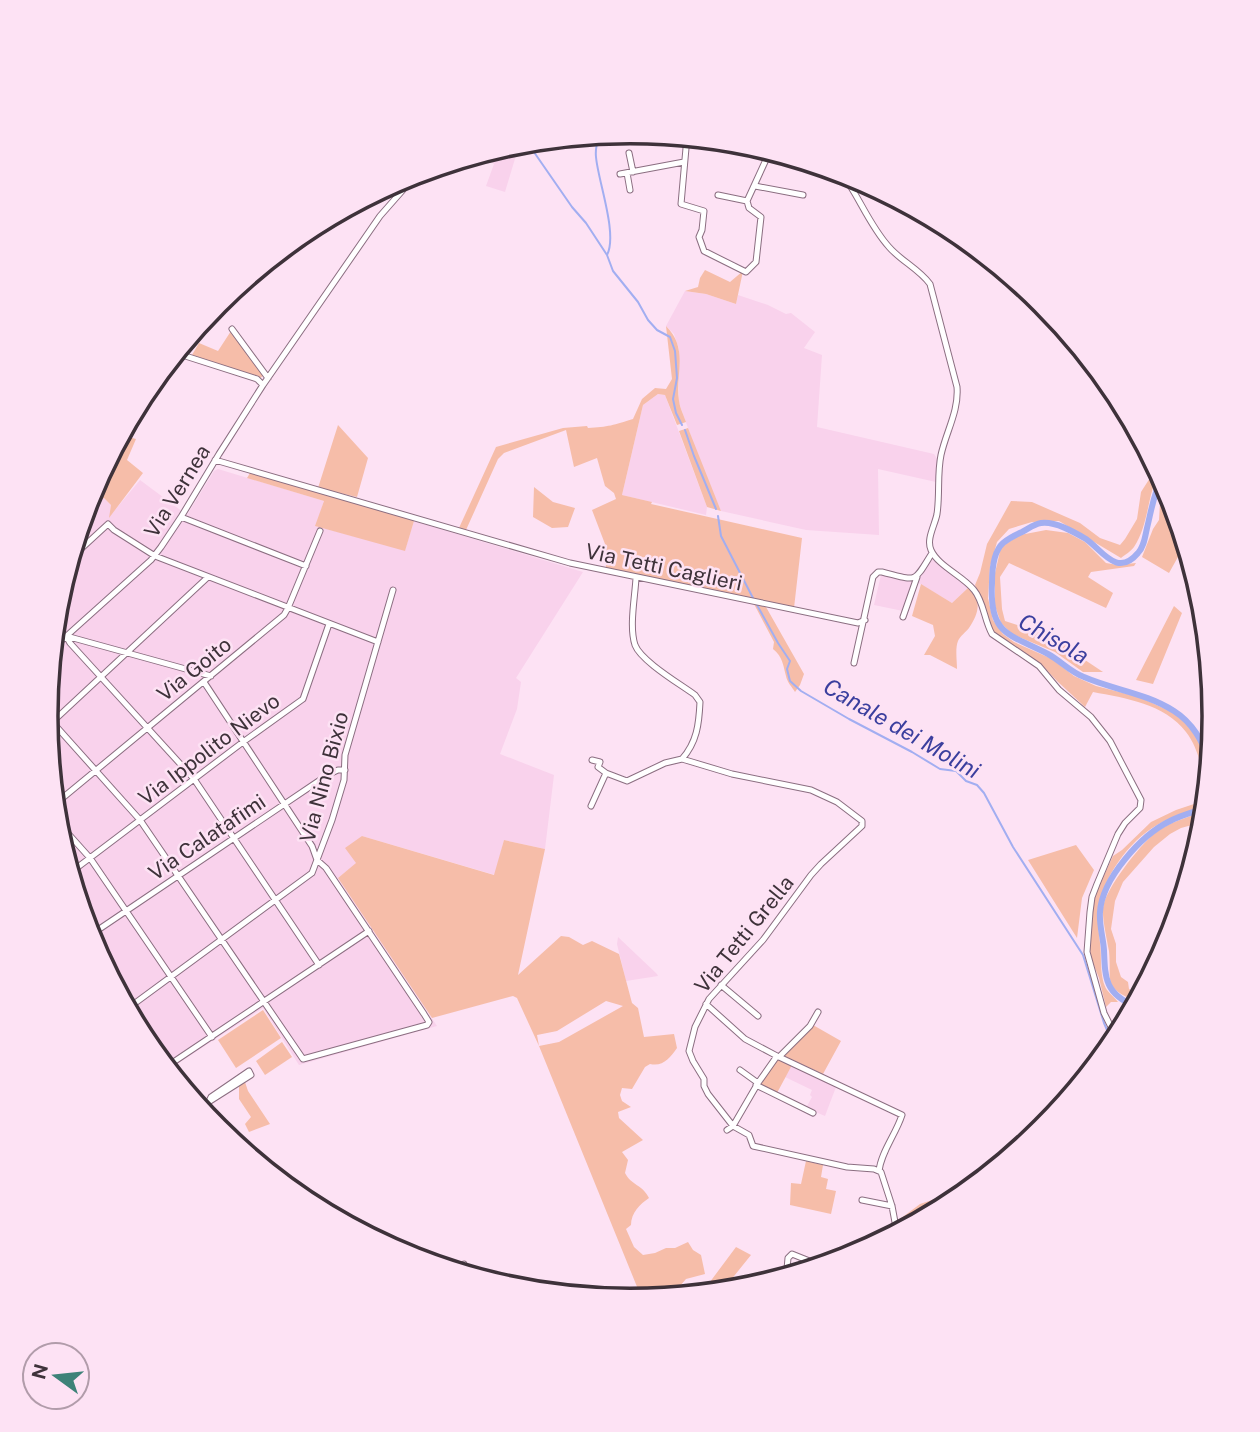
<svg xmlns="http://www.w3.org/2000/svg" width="1260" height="1432" viewBox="0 0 1260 1432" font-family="'Public Sans',sans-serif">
  <rect width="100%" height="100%" fill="#fde2f4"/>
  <path fill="#f9d2ec" d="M520,142L505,192L486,186L494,164L479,154Z
    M685,291L706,294L736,304L738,295L768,305L786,314L791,313L815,332L804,348L822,355L817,427L934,454L938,460L936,482L878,469L879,535L806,530L721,511L701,464L679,403V349L674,334L666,326Z
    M658,394L665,395L707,507L706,515L622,495L643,405Z
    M218,469L324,501L316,526L405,550L414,521L583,572L516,678L521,682L517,709L500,754L554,775L545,849L504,840L495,875L362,836L357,863L338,878L437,1026L299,1065L263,1008L168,1070L144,1040L90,939L57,830L46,716L57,602L90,494L97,503L104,498L111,505L110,516L140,480L187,515L214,471Z
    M932,557L969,587L952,603L917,582Z
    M881,575L913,582L903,611L874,605Z
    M618,937L657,974L658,976L626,981L617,944Z
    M792,1065L836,1087L825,1116L806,1108L812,1097L810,1095L812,1090L785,1077Z"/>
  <path fill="#f6bda9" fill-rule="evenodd" d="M705,270L730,282L743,271L736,304L706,294L685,291L698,287L700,278Z
    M666,326C689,349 675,373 679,401C680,408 684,416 686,422L677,425L665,395L658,394L643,405L622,495L652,502L651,504L802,538L794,608L606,568L605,544L592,510L616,499L614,493L605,486L597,458L574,467L566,430L504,453L498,459L466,530L459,528L496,447L563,428L587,426L588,428C608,427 614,425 633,419L642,399L655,388L666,389L672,379Z
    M231,331L263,376L260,378L192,355L199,343L218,351Z
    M338,425L368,458L357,497L318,488Z
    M688,428L721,511L707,507L679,431Z
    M121,435L136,439L127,460L143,473L109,518L111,505L104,498L97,503L90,494L96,481C111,479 118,469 110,455Z
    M1157,467L1159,472C1147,496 1149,524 1134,547C1131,551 1125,555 1121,558L1059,521L1032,522L1009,529L997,542L990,567L988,598L993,620L1003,634L1014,642L1052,659L1074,676L1096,686L1139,697L1172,712L1188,724L1201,745L1209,772L1206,803C1191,812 1172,816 1157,825C1129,841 1102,878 1098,911C1097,921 1099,932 1100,943C1102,957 1099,978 1107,990C1110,994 1115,998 1118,1002H1111L1106,1007L1099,978L1091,958L1089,942L1092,911L1095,895L1113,856L1122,850L1151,822L1176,810L1200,802L1206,787C1202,769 1198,747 1186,732C1165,704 1125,698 1093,692L1085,707L1057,681L1041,664L993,631L987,620L983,602L975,585L980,573L987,544L1011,501L1032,502L1080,523L1100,538L1120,545L1125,539L1137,519L1141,492Z
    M250,473L407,517L414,521L405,551L315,526L324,501L247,478Z
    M1163,480L1170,493L1187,550L1183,548L1169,573L1142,557L1153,529L1159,520L1161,486Z
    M534,487L553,502L575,508L568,527L552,528L533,517Z
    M1046,530L1068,533L1085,542L1106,563L1118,565L1136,563L1134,566L1091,572L1088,577L1113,593L1106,608L1009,563L1000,577L1002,609L1005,621L1072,643L1070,650L1103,672H1083L1055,652L1012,634L1001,623L995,606V573L1001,547L1020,535Z
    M921,584L952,603L969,587C982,602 979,612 969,628C966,632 960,636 958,641C955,648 957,661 957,669L930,655H924L935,636L933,625L912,616Z
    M754,604L766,607L804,674L800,685L795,692C792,687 787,682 786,676C783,665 783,657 773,649L774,642Z
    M1174,606L1182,613L1153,684L1136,680Z
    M1205,811L1203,822L1181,828L1170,834L1154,847L1123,882L1115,901L1111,929L1116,944V962L1121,977L1128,982L1129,989L1140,996L1137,1002C1102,986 1112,984 1109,951C1107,940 1102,918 1103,908C1105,889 1140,845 1155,833C1169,822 1189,817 1205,811Z
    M362,836L494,875L504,840L545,849L518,975L561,936L569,937L583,945L592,941L619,954L632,1003L638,1008L644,1037L674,1034L677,1048C670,1058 663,1067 650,1064L645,1067L632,1089L622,1088L620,1095L622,1101L631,1107L618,1112L619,1118L643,1140L622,1152L628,1160L625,1173C631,1185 643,1185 649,1198C640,1204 631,1213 631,1225L626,1229L634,1247L643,1255L655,1253L666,1248H675L688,1242L693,1250L701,1255L705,1274L686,1279L680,1286L690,1295L642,1299L539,1046L517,998L513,996L432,1018L338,878L356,863L345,848ZM606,1001L623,1006L559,1042L539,1046L537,1035L557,1031Z
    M1076,845L1094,870L1082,898L1077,938L1028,860Z
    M263,1010L281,1038L236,1068L218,1040Z
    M813,1025L841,1041L823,1074L786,1057L783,1054Z
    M282,1042L292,1057L265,1075L256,1061Z
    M777,1057L792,1065L777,1093L760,1084Z
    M245,1082L248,1091L270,1124L249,1132L245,1124L251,1117L239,1099V1085Z
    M806,1161L823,1165L821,1177L828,1179L826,1189L836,1191L831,1214L790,1205L791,1183L801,1184Z
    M955,1189L967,1192L954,1202L910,1226L900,1219L920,1204L947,1195Z
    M736,1247L751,1255L722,1291L701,1294Z"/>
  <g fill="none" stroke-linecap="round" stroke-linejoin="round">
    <path stroke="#a2aef1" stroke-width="2" d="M599,135C597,142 595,149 596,157C598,181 618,234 607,255
      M527,142L572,207L586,223L607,255L613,271L638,302L648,320L657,330L670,337L675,351L677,378L673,399L676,413L682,425
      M685,430L694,456L716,509
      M718,516L721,536L754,600
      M757,605L778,643L790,661L787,669L790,681L801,691L849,719L912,752L940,769L956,771L966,781L977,785L984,793L1013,847L1083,955L1104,1023L1113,1044"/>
    <path stroke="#a2aef1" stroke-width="6" d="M1162,477C1154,492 1151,512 1147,528C1145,537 1144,547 1138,553C1117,578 1102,550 1086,539C1074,532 1055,521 1041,523C1034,524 1028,529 1022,532C1015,535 1009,538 1003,543C993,552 992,570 992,583C989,636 1010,634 1048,654C1061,661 1070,672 1084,677C1114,690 1146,693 1174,711C1193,723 1202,741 1210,761
      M1135,1006C1105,994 1105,978 1104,950C1103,937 1099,925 1100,912C1102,879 1141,835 1170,821C1181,815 1194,812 1205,808"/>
    <g stroke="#8b6e81" stroke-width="7">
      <path id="minor" d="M687,137L681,204L704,211L702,230L699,237L704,251L746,272L756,262L761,217L749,208L747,201
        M629,153L633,172
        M841,172C859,196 869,225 889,247C901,261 919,269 930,284L957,387C959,411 946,432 941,455C937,474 940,494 937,514C935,525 926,539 931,550C938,566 963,576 974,590C984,602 984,620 992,634L1039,666L1059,690L1091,717L1110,741L1141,800L1140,808L1125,823L1118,834L1097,884L1092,897L1090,912L1087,952L1104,1013L1117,1039
        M627,173L630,190
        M620,174L684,162
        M755,186L803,195
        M718,195L747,201
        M747,201L770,151
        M232,329L268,378
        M176,353L257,379L263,385
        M215,460L570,563L858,623L865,620
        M98,478L102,477L108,470L107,461
        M181,517L306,566
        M70,559L108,524L114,530L155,556L378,642
        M636,578C635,597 629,627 635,645C641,661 680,684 695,695L700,702C699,724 697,742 682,759
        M903,617L917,577
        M66,636L70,643L194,779L319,965
        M66,636L211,676
        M52,649L151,560L161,547L181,517L219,454L263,385L380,216L402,191L414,173
        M854,663L873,577L878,572H882C918,581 913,584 932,553
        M46,715L140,820L303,1059L427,1025L429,1022L424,1014L326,868L317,860L312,846L204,682
        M47,727L208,577
        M592,760L600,762L598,767L606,773L627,781L665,763L682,759L732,774L811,790L837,802L862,821V826L821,864L811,875L763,940L709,999L695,1027L689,1051L693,1061L704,1079V1086L708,1094L733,1126L749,1135L753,1146L847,1167L874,1169L881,1172L892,1206L897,1233
        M54,805L284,615L288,608L320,531
        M591,806L606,773
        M56,820L90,858L212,1037
        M70,873L243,742L303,699L329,624
        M89,936L329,774L338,770H345
        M721,985L758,1016
        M706,1004L745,1039L777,1056L902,1115C896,1134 881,1152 879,1171
        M127,1009L312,873L332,820L344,780L345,755L393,590
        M779,1057L810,1026L818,1012
        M166,1067L369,931
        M740,1070L758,1083
        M756,1085L813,1113
        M199,1108L251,1075L249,1071L211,1097L209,1101
        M727,1130L733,1126L758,1083L777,1056
        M862,1200L892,1206
        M449,1269L464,1264
        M787,1269L788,1258L792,1254L822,1266"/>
    </g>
    <use href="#minor" stroke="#fff" stroke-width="5"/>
  </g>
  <g text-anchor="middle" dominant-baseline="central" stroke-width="5" stroke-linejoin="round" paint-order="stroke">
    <g font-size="21" fill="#3e323a" stroke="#fde2f4">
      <text transform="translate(177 491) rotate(-58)">Via Vernea</text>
      <text transform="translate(664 567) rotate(12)">Via Tetti Caglieri</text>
      <text transform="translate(194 669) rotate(-39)">Via Goito</text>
      <text transform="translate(209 749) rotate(-37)">Via Ippolito Nievo</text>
      <text transform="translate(324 777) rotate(-75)">Via Nino Bixio</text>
      <text transform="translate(207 837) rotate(-34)">Via Calatafimi</text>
      <text transform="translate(744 934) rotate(-51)">Via Tetti Grella</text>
    </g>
    <g font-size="23" font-style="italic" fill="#3b3f9e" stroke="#fde2f4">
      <text transform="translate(1054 638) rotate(30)">Chisola</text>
      <text transform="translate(902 728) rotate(30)">Canale dei Molini</text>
    </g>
  </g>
  <path d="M0 0H1260V1432H0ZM58 716a572 572 0 1 1 1144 0a572 572 0 1 1-1144 0Z" fill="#fde2f4" fill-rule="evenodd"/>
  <path fill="none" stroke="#3e323a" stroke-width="3.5" d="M58 716a572 572 0 1 1 1144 0a572 572 0 1 1-1144 0Z"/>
  <g transform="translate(56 1376) rotate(285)"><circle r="33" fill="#fde2f4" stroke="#b19caa" stroke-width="2"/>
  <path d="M0-5L12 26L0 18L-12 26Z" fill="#3d8278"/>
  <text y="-10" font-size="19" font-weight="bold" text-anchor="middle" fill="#3e323a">N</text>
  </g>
</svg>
